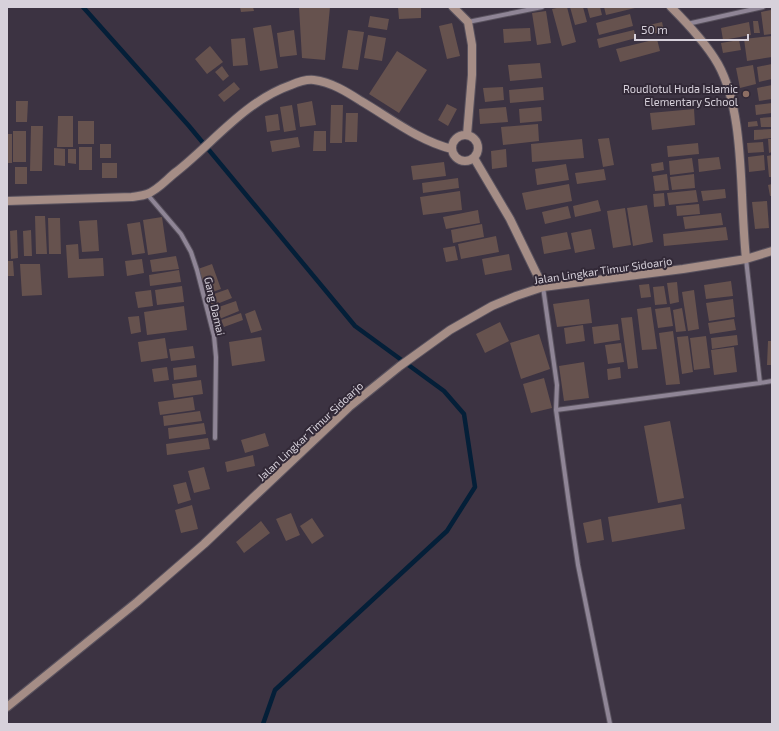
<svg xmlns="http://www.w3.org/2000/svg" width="779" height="731" viewBox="0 0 779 731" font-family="'Exo 2',sans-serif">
  <rect width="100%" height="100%" fill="#3c3342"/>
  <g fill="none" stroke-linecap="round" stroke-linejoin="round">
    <path stroke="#041f38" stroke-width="4.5" d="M83,7L189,126L355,326L444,391L464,414L475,487L447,531L275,690L263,724"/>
  </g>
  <path fill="#66524e" d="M240,7H253L254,11L241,12Z
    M299,7H330L325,60L302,58Z
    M398,7H421V18L399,19Z
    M561,7H567L576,42L562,46L552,9Z
    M570,7H583L587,22L575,25Z
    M587,7H600L602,15L590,18Z
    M604,7H634L635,8L606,15Z
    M771,10L772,34L764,35L761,12Z
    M546,11L551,43L537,45L532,13Z
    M630,14L633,26L599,35L596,23Z
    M370,16L389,19L387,30L368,27Z
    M753,21H758L760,33H754Z
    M662,22L664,31L648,35L645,26Z
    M749,22L751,35L723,40L721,28Z
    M452,23L460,56L447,59L439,26Z
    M271,25L278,68L260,71L253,28Z
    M530,28L531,41L504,43L503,29Z
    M294,30L297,55L280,57L277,33Z
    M348,30L364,32L358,70L342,68Z
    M634,30L636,38L599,48L597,39Z
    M368,35L386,38L382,61L364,58Z
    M772,36V57L747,61L744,39Z
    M245,38L248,65L233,66L231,39Z
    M657,39L660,51L620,62L616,49Z
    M739,40L741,50L723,53L721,43Z
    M210,46L223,62L207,74L195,59Z
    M397,51L427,70L399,113L369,94Z
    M540,63L542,78L510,81L508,65Z
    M772,64V79L759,82L757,67Z
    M753,65L756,84L740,88L736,68Z
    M222,66L229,76L223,81L215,72Z
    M234,82L240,89L224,102L218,95Z
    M772,85V99L759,101L757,88Z
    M503,87L504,100L485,102L483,88Z
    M543,87L544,100L510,103L509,90Z
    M16,101H28L27,122H16Z
    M312,101L316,125L300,127L297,104Z
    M772,103V113L756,115L755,105Z
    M447,104L457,109L448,126L438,120Z
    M292,105L296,130L284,132L280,107Z
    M331,105H343L342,143H330Z
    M506,107L508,122L480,124L479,109Z
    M541,107L542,121L520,123L519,109Z
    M694,109L695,125L652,130L650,113Z
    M346,113H358L357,142H345Z
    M278,114L280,130L267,132L265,116Z
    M58,116H73V147H57Z
    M772,117V127H761L760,118Z
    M78,121H94V144H78Z
    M757,121L758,126L748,127V122Z
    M538,124L539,141L503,145L501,127Z
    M31,126H43L42,171H30Z
    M772,129V138L754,140V130Z
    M13,131H26V162H13Z
    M314,131H326V151H313Z
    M7,134H12V163H7Z
    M298,137L300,147L272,152L270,141Z
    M609,138L614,165L603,167L598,139Z
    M582,139L584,158L532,162L531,144Z
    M768,139H772V152L769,153Z
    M763,142L764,152L748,153L747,143Z
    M698,143L699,154L668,157L667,146Z
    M100,144H111V158H100Z
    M79,147H92V170H79Z
    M54,148L65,149V166L54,165Z
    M68,149H76V164L68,163Z
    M506,149L507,167L492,169L491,151Z
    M764,155L765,170L749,172L748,157Z
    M772,155V177H769L767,156Z
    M719,157L721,169L699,172L698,159Z
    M692,158L694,172L670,175L669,161Z
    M444,162L446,176L413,180L411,166Z
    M663,162L664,170L652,172L651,164Z
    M102,163H117V178H102Z
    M566,164L569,180L537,185L535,169Z
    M15,167H27V184H15Z
    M604,169L606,180L577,184L575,173Z
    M667,174L669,190L655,191L653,176Z
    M694,174L695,188L672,190L670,177Z
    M458,178L459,188L423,193L422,183Z
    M569,184L572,201L526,210L522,193Z
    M772,184V196H770L768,185Z
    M725,189L726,198L703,201L701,191Z
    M696,190L698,202L669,205L667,193Z
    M460,191L462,210L423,215L420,197Z
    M664,193L665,206L654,207L653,194Z
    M598,200L601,211L575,217L573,206Z
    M767,201L769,228L755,229L752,202Z
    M699,204L700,214L677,216L676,206Z
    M647,205L653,242L633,246L627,208Z
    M568,206L571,218L545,224L542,212Z
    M625,208L631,245L613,248L607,211Z
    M478,210L480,223L446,229L443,217Z
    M721,213L723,225L685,229L683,217Z
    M35,216H45L47,254H36Z
    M162,217L167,252L148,255L143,220Z
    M48,218H60L61,254H49Z
    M97,220L99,251L82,252L79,221Z
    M140,222L145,253L132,255L127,224Z
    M482,224L484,237L453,243L451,230Z
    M726,227L728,240L664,246L663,234Z
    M591,229L595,249L575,253L571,233Z
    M17,230L18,258L11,259L10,231Z
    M31,230L32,256H24L23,231Z
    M567,232L571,249L544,254L541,237Z
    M496,236L499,252L461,259L458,244Z
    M78,244L79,259L103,258L104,276L68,278L66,245Z
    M455,246L458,260L446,262L443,248Z
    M509,254L512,270L485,275L482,259Z
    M176,256L179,269L152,272L150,260Z
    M142,259L144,273L127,276L125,261Z
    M7,261H13L14,276H7Z
    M20,264H40L42,295L22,296Z
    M212,264L221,289L207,294L198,269Z
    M179,270L181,282L150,286L149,275Z
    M731,281L733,296L706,299L704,285Z
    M677,282L679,302L670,304L667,283Z
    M649,284L651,297L641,298L639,285Z
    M182,286L184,302L157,305L155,290Z
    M664,286L667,304L655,305L653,287Z
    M228,289L232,298L212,306L208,296Z
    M151,290L153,306L138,308L135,292Z
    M694,290L699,329L688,331L682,292Z
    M589,299L592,323L557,327L553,304Z
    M733,299L735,317L709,321L706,303Z
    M236,301L239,311L217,320L213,309Z
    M184,306L187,330L147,335L144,312Z
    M651,307L657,349L642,350L637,309Z
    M670,307L673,326L658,328L655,309Z
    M682,308L686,331L676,332L673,310Z
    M255,310L262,330L251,333L245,314Z
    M241,313L243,320L224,327L221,320Z
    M139,316L141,332L131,334L128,317Z
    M632,317L638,368L628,369L621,318Z
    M734,319L736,330L710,334L708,323Z
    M500,322L509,341L485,353L476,334Z
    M618,324L620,340L594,344L592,327Z
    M583,325L585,341L566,344L564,328Z
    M673,331L680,384L666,385L659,333Z
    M539,334L550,369L521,379L510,343Z
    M737,335L738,345L712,349L711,338Z
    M688,336L693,372L682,374L677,337Z
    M706,336L710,368L694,370L690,338Z
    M261,337L265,361L232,366L229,342Z
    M165,338L168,358L141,362L138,342Z
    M768,341H772V365H767Z
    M621,343L624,362L608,364L605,345Z
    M193,346L195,358L171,361L169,349Z
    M734,347L737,372L714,375L711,350Z
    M584,362L589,398L564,401L559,366Z
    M196,365L197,377L174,380L173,368Z
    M167,367L169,380L154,382L152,369Z
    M620,367L621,378L608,380L607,369Z
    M544,378L552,408L531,413L523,384Z
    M201,380L203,394L174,398L172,384Z
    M193,397L195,410L160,415L158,402Z
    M200,411L202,421L164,426L163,416Z
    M670,421L684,498L658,503L644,426Z
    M204,423L206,434L169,439L168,428Z
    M265,433L269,446L245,453L241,440Z
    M208,438L210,449L167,455L166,444Z
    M253,455L255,466L227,472L225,462Z
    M204,467L210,489L194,493L188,471Z
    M186,482L191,500L178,504L173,485Z
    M681,504L685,529L612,542L608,517Z
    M192,505L198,529L181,533L175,510Z
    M291,513L300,535L286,541L276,519Z
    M312,518L324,536L312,544L300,526Z
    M601,519L604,540L587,543L583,523Z
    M261,521L270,533L244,553L236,542Z"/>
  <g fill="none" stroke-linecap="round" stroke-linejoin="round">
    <g stroke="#59525e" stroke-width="6">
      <path id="street" d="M468,22L542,7
        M687,24L763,7
        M147,194L181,234L191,252L197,270L214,336L216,357L215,438
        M746,259L760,383L772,381
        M543,287L557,385L556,410L569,504L578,565L610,724
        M556,410L760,383"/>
    </g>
    <g stroke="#59525e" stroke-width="10">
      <path id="secondary" d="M453,7L468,22L472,45V75L467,135
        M671,7C688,24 706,43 718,64C738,100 740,154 742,195C743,217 744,238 746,259
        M452 148a13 13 0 1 1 26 0a13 13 0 1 1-26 0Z
        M474,158L510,219L543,287
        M7,201L132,197C137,196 142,196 147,194C158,190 167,179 176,172C213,143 245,101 291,85C298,82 306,79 314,80C331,82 347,92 361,101C390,118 419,141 452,149
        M7,707L137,602L204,544L349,407L400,366L450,330L492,306L516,296L543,287L683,269L746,259L772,251"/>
    </g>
    <use href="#street" stroke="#8f8596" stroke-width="4"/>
    <use href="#secondary" stroke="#a58d86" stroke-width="8"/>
  </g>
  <circle fill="#8d6e63" stroke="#322937" stroke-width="1.5" cx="746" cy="94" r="4"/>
  <g text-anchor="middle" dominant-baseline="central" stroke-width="4" stroke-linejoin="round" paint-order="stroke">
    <g font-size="11" fill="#d7d1db" stroke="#322937" text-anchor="end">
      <text x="738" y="88">Roudlotul Huda Islamic<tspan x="738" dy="13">Elementary School</tspan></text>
    </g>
    <g font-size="11" fill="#d7d1db" stroke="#322937">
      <text transform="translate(603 270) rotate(-8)">Jalan Lingkar Timur Sidoarjo</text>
      <text transform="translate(215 306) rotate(77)">Gang Damai</text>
      <text transform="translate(310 431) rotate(-43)">Jalan Lingkar Timur Sidoarjo</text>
    </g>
  </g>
  <rect width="779" height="731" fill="none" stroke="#d7d1db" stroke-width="16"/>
  <path d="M635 34v6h113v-6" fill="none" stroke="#d7d1db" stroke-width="2"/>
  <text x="641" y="34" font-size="12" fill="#d7d1db" stroke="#322937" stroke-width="3" paint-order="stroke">50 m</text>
</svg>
